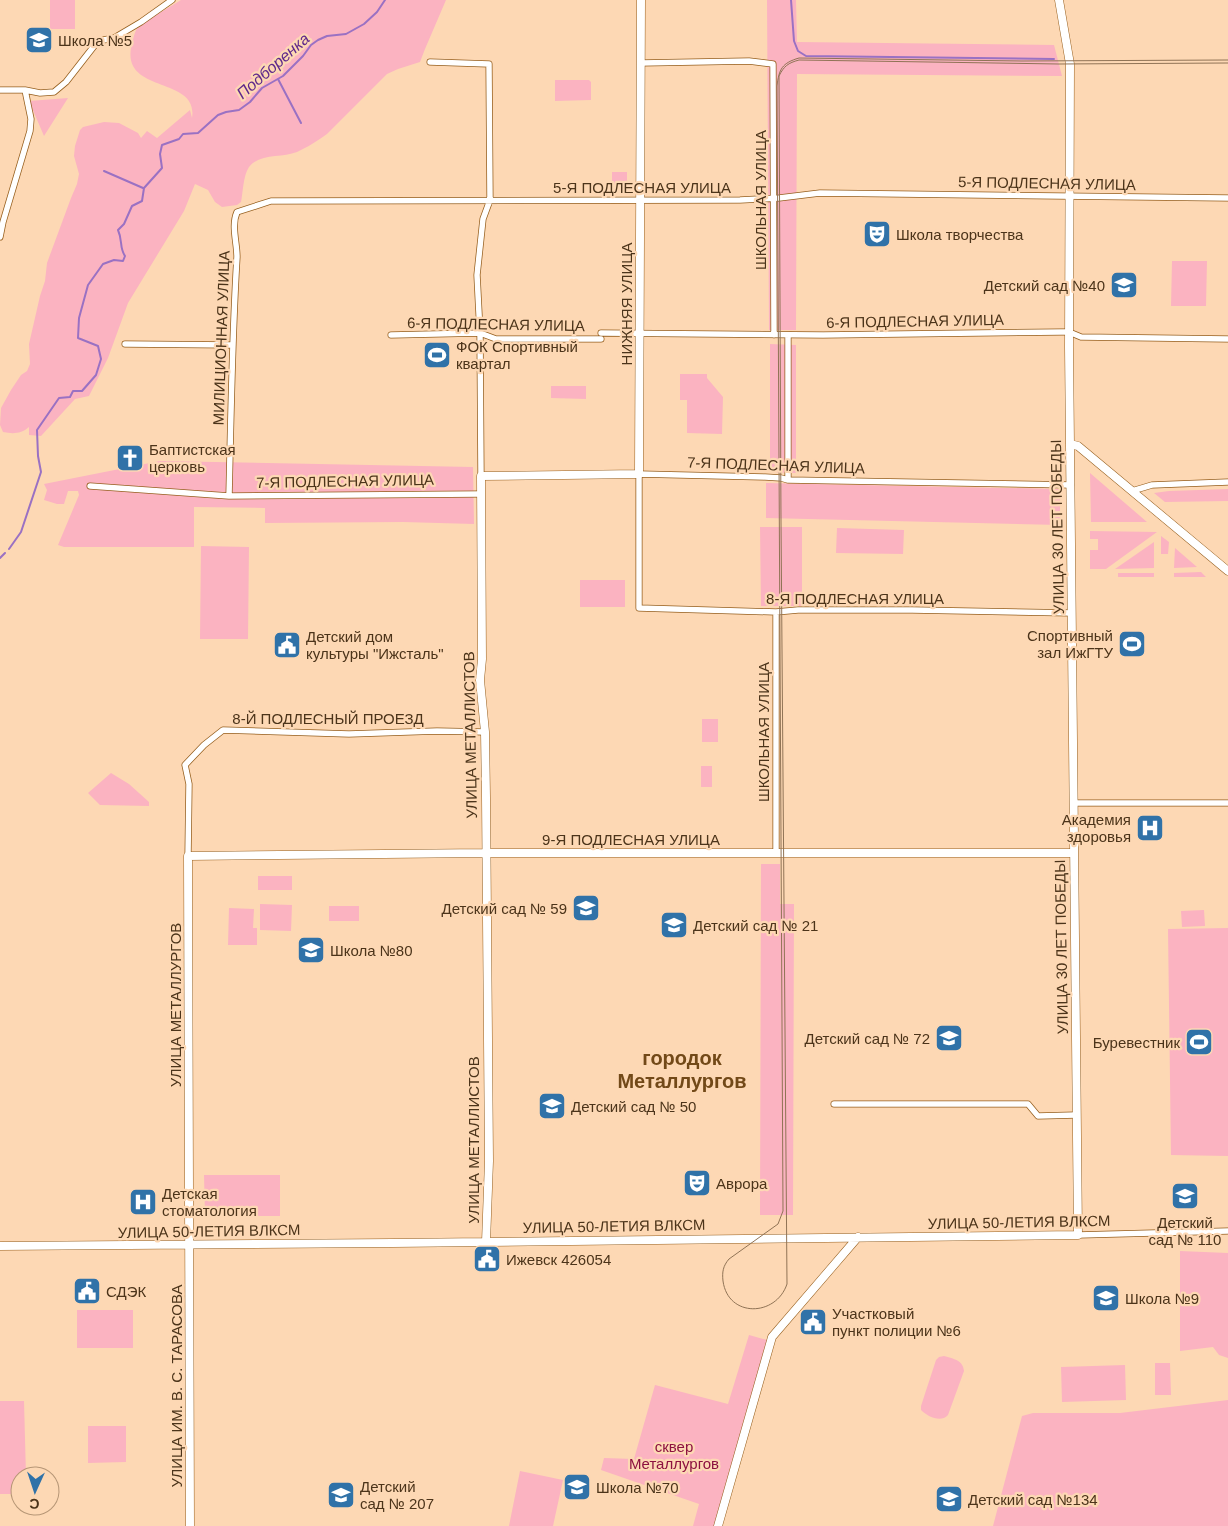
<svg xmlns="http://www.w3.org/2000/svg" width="1228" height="1526" viewBox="0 0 1228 1526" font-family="Helvetica,sans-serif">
  <rect width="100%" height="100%" fill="#fdd8b4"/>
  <path fill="#fbb3c1" d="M50,0H75V29H50Z
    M181,0H446L425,49L420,62L398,69L387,74L327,134C319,140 306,148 297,152C282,158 260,153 249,167C243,176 243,192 241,202L237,205L222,207L215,202L208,190L195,184L184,211L128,303L108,358L89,396L75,399L41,436L29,435V427C21,434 13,434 3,432L0,425L1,408L11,390L21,375L27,371L30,364L29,344L40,296L45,281L47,263L71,198L77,184L79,174L74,156L75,146L80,130L83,127L104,122L119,123L138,133L141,138L147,131L157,138L190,110L192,118C199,76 123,94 131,48C133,41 134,31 139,26C141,23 146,21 148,20C159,13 170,7 181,0Z
    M767,0H796L797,42L1054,45L1062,76L797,74L796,330H769Z
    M555,80H589L591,82V100L555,101Z
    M68,98L44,136L29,101Z
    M612,172H627V192H612Z
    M1172,261H1207L1206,306H1171Z
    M770,344L796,345V473L770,472Z
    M680,374H707V378L723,397L722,434L687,433V400H680Z
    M551,386H586V399L551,398Z
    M160,461L473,467L474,524L403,522L265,523V508L194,507V547H64L58,545L79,495L78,491H68L64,504H57L44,500L47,490L44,484Z
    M1090,473L1147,522H1091Z
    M766,483L1060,489V525L766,518Z
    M1228,489V501L1165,502L1154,493L1169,491Z
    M760,527H802V606H761Z
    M837,528L904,530L903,554L836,553Z
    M1090,531L1157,532L1106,569H1090V550H1098V539H1090Z
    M1161,536L1169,542L1168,554H1161Z
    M1154,542V568L1115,569Z
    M201,546L249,547L248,639H200Z
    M1175,548L1197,567L1174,568Z
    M1201,572L1206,577H1174V573Z
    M1118,573H1154V577H1118Z
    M580,580H625V607H580Z
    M702,719H718V742H702Z
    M701,766H712V787H701Z
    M111,773L129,784L149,802V806L100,805L88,793Z
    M761,864H780V904H794L793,1215H760Z
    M258,876H292V890H258Z
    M260,904L292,905L291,931L260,930Z
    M329,906H359V921H329Z
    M229,908L254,909L253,928H257V945H228Z
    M1204,910L1205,926L1182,927L1181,911Z
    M1228,928V1156L1171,1155L1168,929Z
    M204,1175H280V1216H205Z
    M1180,1251L1228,1253V1358L1219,1355L1213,1347L1180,1351Z
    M77,1310H133V1348H77Z
    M749,1335L767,1340L714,1526H693L699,1504L601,1470L604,1458L634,1459L655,1385L728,1404Z
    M944,1356C954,1359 963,1360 964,1371L948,1415C941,1423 928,1417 921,1410V1406L936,1360L939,1357Z
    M1155,1363H1170L1171,1395H1155Z
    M1125,1365L1126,1400L1062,1402L1061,1367Z
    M1228,1400V1526H993L1022,1416L1033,1413H1120Z
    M0,1401H24L26,1476H20V1494H0Z
    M88,1426H126V1462L88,1463Z
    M520,1471L563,1480L553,1526H509Z"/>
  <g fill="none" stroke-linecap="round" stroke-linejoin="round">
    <path stroke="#9a71c3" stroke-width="2" d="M791,0L794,41L798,51L806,56L1054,59
      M278,79L301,123
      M104,171L143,188
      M9,549L21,532L41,472L38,456L37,430L59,398L70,397L73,391H82L96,375L101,359L98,346L78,338L79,318L88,285L103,264L114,260L123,261L125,256C119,247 123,241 118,230L124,224L132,206L142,201L144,188L162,168L160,154L162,145L179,139L183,134L198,133L218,115L226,112L239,110L250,102L262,88L283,76L303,56L311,45L318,40L327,36L346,34L364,24L377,12L385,0
      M0,558L5,553"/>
    <g stroke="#965f1e" stroke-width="7">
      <path id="street" d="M430,62L489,64L490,200L483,219L477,275L480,333L481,476
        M641,63L749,61L773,64L774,335
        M0,90H25L40,93L54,92L66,82L98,41L114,38L141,22L172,0
        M0,237L3,222L30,131L31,119L25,90
        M601,333L823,335L1061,332H1069L1081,337L1228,339
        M391,335L480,333L496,339H601
        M125,344L232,345
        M788,480V335
        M1071,485L788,480L781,478L765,477L639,474V608L776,612L798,610H912L1072,613
        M90,486L229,496L481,494
        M1132,491L1152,485L1228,482
        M229,496C231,416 232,337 237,257C237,242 231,226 237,212L271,201L740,200L779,198L820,193L1228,198
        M776,612V853
        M1074,803H1228
        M188,856L189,784L185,765L204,745L223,730L349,734L437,731L485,732
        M834,1104H1028L1038,1116L1076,1115
        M1078,1235L1228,1231"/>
    </g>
    <g stroke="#965f1e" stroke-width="9">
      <path id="secondary" d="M1070,444L1078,446L1228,571
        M486,1242L489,1161L486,797L485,732L480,680L482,659L481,476L639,474L641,0
        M0,1246L393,1243L1078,1235L1069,347L1070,64L1059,0
        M190,1526L188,856L486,853H1074
        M718,1526L772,1337L858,1237"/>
    </g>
    <use href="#street" stroke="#fff" stroke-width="5.5"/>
    <use href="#secondary" stroke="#fff" stroke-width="8"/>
    <path stroke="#907355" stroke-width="1" d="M1228,60L1022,61L799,58C782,63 779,69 777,86L783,1211L778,1224L729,1259C723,1266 722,1272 723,1281C728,1318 776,1317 787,1284L781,522L779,76C784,66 788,63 799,60L1059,64L1228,63"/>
  </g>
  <defs>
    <g id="school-square" transform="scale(1.4375)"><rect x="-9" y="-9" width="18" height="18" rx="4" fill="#3072a8" stroke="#fdd8b4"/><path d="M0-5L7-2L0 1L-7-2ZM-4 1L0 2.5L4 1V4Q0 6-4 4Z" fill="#fff"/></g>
    <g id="theatre-square" transform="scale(1.4375)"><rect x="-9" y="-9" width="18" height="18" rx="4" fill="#3072a8" stroke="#fdd8b4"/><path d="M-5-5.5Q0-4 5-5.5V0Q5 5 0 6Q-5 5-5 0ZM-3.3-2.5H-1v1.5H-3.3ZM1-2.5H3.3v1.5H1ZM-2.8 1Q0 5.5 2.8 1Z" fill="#fff"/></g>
    <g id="stadium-square" transform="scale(1.4375)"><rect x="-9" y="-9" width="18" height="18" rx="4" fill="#3072a8" stroke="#fdd8b4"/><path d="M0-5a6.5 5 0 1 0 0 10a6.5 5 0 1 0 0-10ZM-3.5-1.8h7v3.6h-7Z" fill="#fff"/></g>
    <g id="church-square" transform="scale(1.4375)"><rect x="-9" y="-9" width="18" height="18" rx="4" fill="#3072a8" stroke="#fdd8b4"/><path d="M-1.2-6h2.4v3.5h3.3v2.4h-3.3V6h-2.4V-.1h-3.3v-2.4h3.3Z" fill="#fff"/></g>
    <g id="civic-square" transform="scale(1.4375)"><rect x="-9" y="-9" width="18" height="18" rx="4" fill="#3072a8" stroke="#fdd8b4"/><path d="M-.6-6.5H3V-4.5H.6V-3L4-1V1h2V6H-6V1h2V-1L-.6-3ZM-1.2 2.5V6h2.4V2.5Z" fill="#fff"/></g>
    <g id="hospital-square" transform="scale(1.4375)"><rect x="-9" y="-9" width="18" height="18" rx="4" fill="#3072a8" stroke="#fdd8b4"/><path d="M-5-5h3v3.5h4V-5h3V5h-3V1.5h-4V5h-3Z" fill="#fff"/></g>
  </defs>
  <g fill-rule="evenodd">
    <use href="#school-square" x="39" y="40"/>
    <use href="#theatre-square" x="877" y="234"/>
    <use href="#school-square" x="1124" y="285"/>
    <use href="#stadium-square" x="437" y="355"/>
    <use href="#church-square" x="130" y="458"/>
    <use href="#stadium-square" x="1132" y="644"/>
    <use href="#civic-square" x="287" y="645"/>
    <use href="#hospital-square" x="1150" y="828"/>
    <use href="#school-square" x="586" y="908"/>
    <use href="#school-square" x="674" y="925"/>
    <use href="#school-square" x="311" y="950"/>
    <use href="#school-square" x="949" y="1038"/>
    <use href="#stadium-square" x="1199" y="1042"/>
    <use href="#school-square" x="552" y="1106"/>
    <use href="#theatre-square" x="697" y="1183"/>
    <use href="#school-square" x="1185" y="1196"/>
    <use href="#hospital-square" x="143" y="1202"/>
    <use href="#civic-square" x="487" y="1259"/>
    <use href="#civic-square" x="87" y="1291"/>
    <use href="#school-square" x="1106" y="1298"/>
    <use href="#civic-square" x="813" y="1322"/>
    <use href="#school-square" x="577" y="1487"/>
    <use href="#school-square" x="341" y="1495"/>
    <use href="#school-square" x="949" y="1499"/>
  </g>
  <g text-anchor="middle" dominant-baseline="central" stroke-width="4.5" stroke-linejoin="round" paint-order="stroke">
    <g font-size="15" fill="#4c341a" stroke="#fdd8b4" text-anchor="start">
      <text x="58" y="40">Школа №5</text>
      <text x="896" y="234">Школа творчества</text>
      <text x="1105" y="285" text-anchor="end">Детский сад №40</text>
      <text x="456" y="346">ФОК Спортивный<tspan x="456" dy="17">квартал</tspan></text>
      <text x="149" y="449">Баптистская<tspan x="149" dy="17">церковь</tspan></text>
      <text x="1113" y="635" text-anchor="end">Спортивный<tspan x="1113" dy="17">зал ИжГТУ</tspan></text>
      <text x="306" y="636">Детский дом<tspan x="306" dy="17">культуры "Ижсталь"</tspan></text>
      <text x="1131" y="819" text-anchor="end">Академия<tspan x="1131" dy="17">здоровья</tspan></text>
      <text x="567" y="908" text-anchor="end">Детский сад № 59</text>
      <text x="693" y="925">Детский сад № 21</text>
      <text x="330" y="950">Школа №80</text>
      <text x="930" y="1038" text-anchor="end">Детский сад № 72</text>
      <text x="1180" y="1042" text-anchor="end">Буревестник</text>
      <text x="571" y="1106">Детский сад № 50</text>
      <text x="716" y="1183">Аврора</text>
      <text x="162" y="1193">Детская<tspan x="162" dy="17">стоматология</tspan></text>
      <text x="1185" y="1222" text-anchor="middle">Детский<tspan x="1185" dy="17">сад № 110</tspan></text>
      <text x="506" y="1259">Ижевск 426054</text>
      <text x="106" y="1291">СДЭК</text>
      <text x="1125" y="1298">Школа №9</text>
      <text x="832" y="1313">Участковый<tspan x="832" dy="17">пункт полиции №6</tspan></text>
      <text x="360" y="1486">Детский<tspan x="360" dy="17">сад № 207</tspan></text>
      <text x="596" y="1487">Школа №70</text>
      <text x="968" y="1499">Детский сад №134</text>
    </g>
    <g font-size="15" fill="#4c341a" stroke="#fdd8b4">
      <text transform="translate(1047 183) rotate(1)">5-Я ПОДЛЕСНАЯ УЛИЦА</text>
      <text x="642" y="187">5-Я ПОДЛЕСНАЯ УЛИЦА</text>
      <text transform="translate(760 200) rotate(-90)">ШКОЛЬНАЯ УЛИЦА</text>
      <text transform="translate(626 304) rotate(-90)">НИЖНЯЯ УЛИЦА</text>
      <text transform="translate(915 321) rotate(-1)">6-Я ПОДЛЕСНАЯ УЛИЦА</text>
      <text transform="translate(496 324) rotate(1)">6-Я ПОДЛЕСНАЯ УЛИЦА</text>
      <text transform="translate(221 338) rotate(-88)">МИЛИЦИОННАЯ УЛИЦА</text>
      <text transform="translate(776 465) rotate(2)">7-Я ПОДЛЕСНАЯ УЛИЦА</text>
      <text transform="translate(345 481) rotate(-1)">7-Я ПОДЛЕСНАЯ УЛИЦА</text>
      <text transform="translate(1057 527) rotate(-91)">УЛИЦА 30 ЛЕТ ПОБЕДЫ</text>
      <text x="855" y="598">8-Я ПОДЛЕСНАЯ УЛИЦА</text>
      <text x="328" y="718">8-Й ПОДЛЕСНЫЙ ПРОЕЗД</text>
      <text transform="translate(763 732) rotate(-90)">ШКОЛЬНАЯ УЛИЦА</text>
      <text transform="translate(470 735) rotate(-91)">УЛИЦА МЕТАЛЛИСТОВ</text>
      <text x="631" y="839">9-Я ПОДЛЕСНАЯ УЛИЦА</text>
      <text transform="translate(1061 947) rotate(-91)">УЛИЦА 30 ЛЕТ ПОБЕДЫ</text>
      <text transform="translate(175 1005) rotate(-90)">УЛИЦА МЕТАЛЛУРГОВ</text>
      <text transform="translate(473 1140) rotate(-90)">УЛИЦА МЕТАЛЛИСТОВ</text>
      <text transform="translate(1019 1222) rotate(-1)">УЛИЦА 50-ЛЕТИЯ ВЛКСМ</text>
      <text transform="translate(614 1226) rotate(-1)">УЛИЦА 50-ЛЕТИЯ ВЛКСМ</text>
      <text transform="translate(209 1231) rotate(-1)">УЛИЦА 50-ЛЕТИЯ ВЛКСМ</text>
      <text transform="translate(176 1386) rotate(-90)">УЛИЦА ИМ. В. С. ТАРАСОВА</text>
    </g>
    <g font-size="15" fill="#8d1140" stroke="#fdd8b4">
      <text x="674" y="1446">сквер<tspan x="674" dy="17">Металлургов</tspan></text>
    </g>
    <g font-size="16" font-style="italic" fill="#5f288b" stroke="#fdd8b4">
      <text transform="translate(273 66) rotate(-41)">Подборенка</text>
    </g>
    <g font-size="20" font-weight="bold" fill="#724918" stroke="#fdd8b4">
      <text x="682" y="1058">городок<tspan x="682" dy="23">Металлургов</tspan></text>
    </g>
  </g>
  <g transform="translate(35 1491) rotate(183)"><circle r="24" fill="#fdd8b4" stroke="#b69676"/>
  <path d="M0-4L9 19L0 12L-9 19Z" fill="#3072a8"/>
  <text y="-8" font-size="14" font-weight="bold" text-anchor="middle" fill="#4c341a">С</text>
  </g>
</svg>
